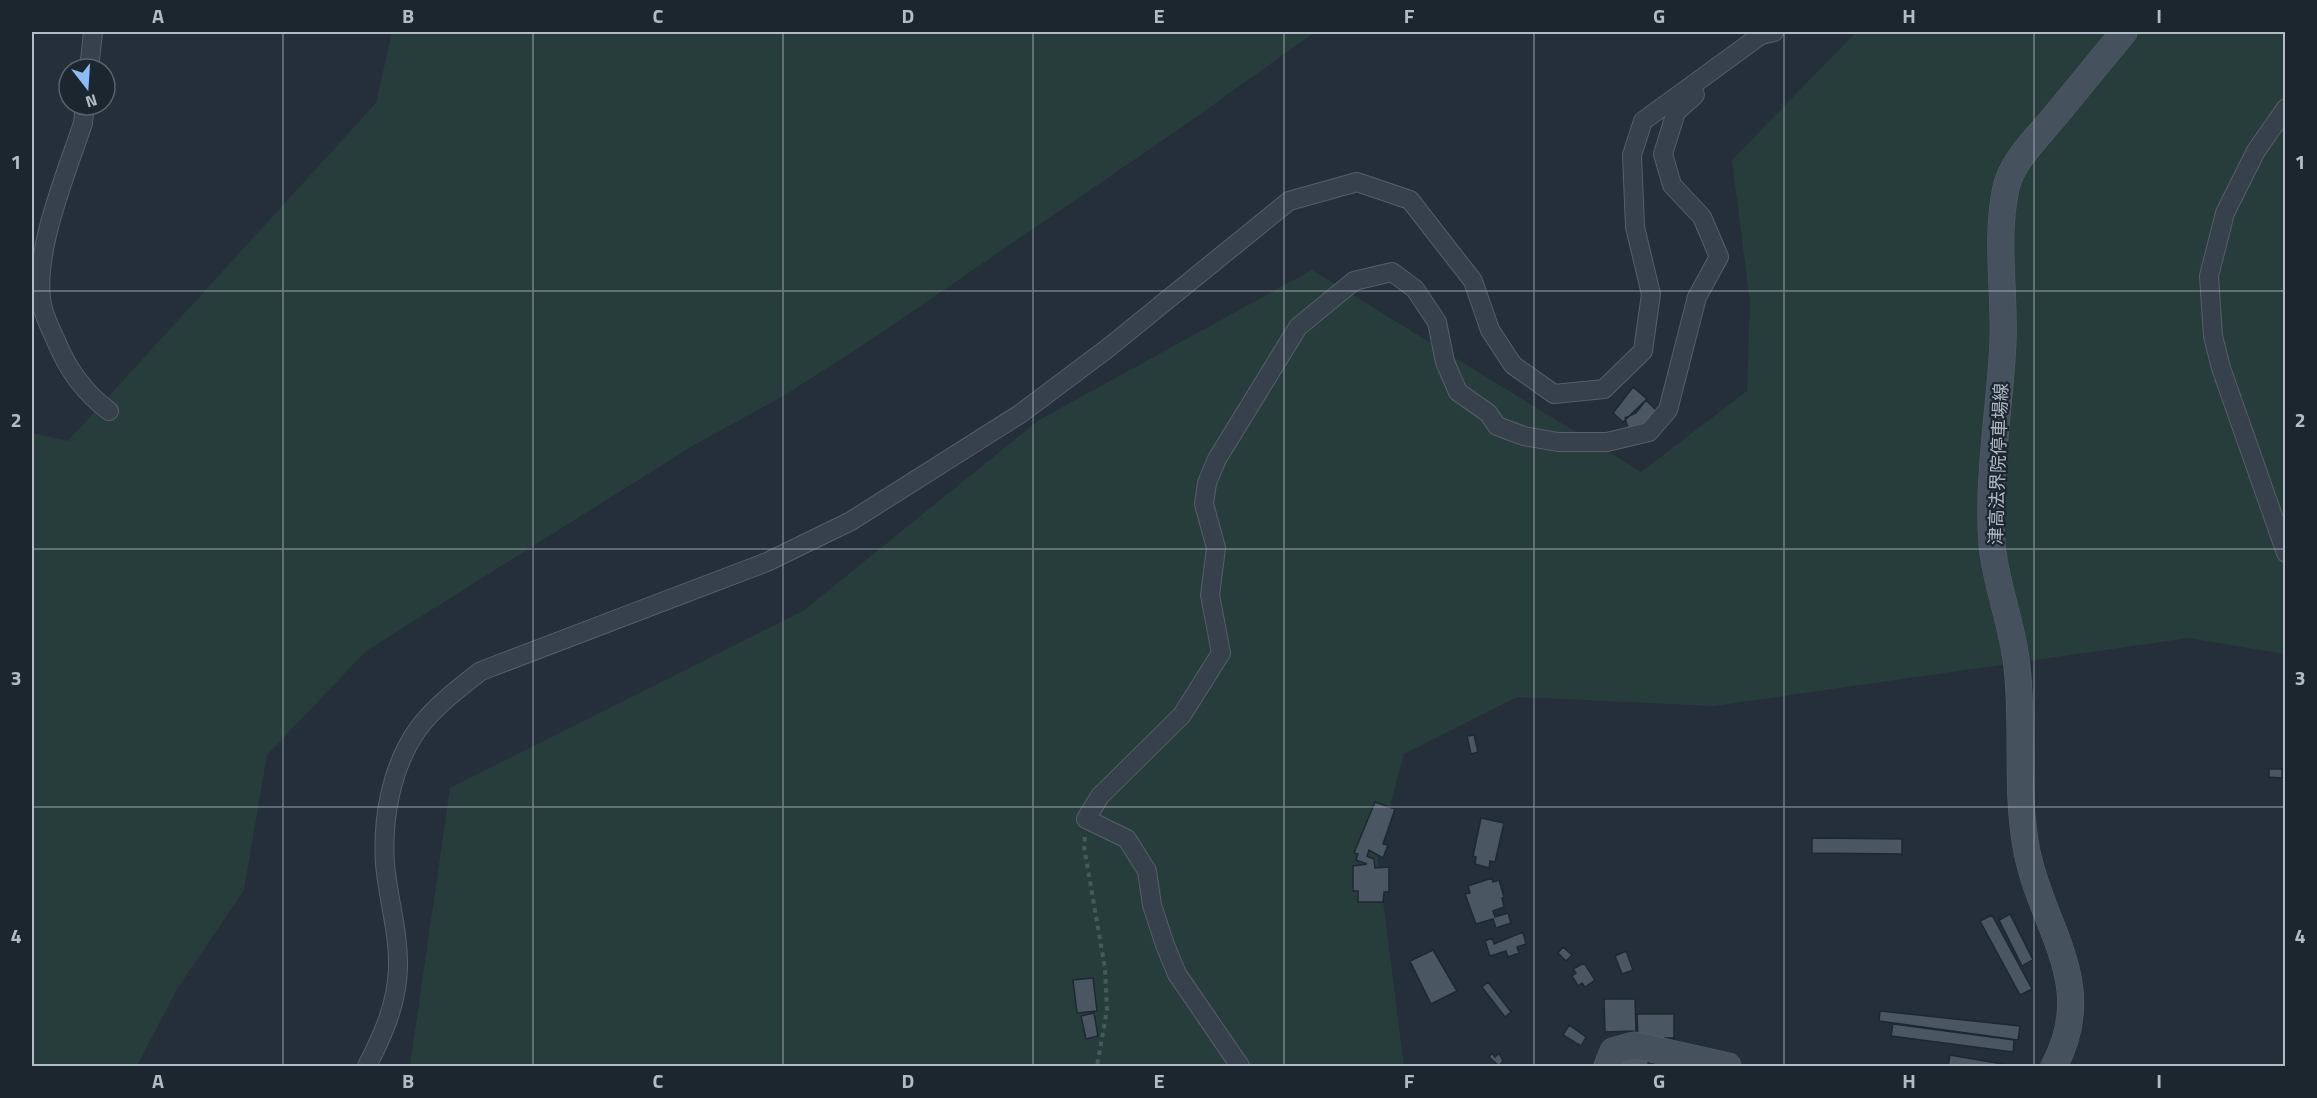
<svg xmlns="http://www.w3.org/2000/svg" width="2317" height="1098" viewBox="0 0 2317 1098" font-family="'Titillium Web','Noto Sans JP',sans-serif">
  <rect width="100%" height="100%" fill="#242f3a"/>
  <path fill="#273d3c" d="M392,32H1315L1172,134L869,341L785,395L694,445L366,651L267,755L244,890L177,989L137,1066H32V433L68,441L376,103Z
    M1856,32H2285V654L2189,638L1714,706L1517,697L1404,754L1377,854L1404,1066H410L450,788L803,611L1039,420L1312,270L1641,472L1747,391L1750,303L1732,160Z"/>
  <path fill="#4a5763" stroke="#1e2831" stroke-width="1.5" d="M1633,387L1647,399L1623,422L1613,413Z
    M1646,400L1658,412L1645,424L1628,428L1625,418L1636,413Z
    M1474,735L1478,752L1471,754L1467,736Z
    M2269,769H2282V778L2269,777Z
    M1375,802L1395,809L1383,844L1388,845L1383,858L1369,850L1367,856L1374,859L1375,868L1389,867V892H1384L1383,902H1358V891H1353V866L1367,864L1356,860L1358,854L1354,853Z
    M1481,818L1504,823L1495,862L1490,861L1489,868L1475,864L1476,857L1473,856Z
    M1812,838L1902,839V854L1812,853Z
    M1492,878L1493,882L1499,880L1504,897L1502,898L1504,907L1493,911L1495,917L1508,913L1511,923L1496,928L1493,919L1476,924L1465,894L1470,893L1468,886Z
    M2010,914L2033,960L2022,966L1999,920Z
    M1992,915L2032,989L2020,995L1980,921Z
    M1523,932L1526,944L1517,947L1519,953L1508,957L1506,951L1490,956L1485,941L1492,938L1494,944Z
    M1563,947L1572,955L1566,961L1558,953Z
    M1433,950L1457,991L1431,1004L1410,961Z
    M1626,951L1633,970L1622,974L1615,956Z
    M1584,963L1595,980L1585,987L1582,983L1578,986L1572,976L1576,973L1573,969Z
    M1093,978L1097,1011L1077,1013L1073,980Z
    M1488,982L1511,1012L1505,1017L1482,987Z
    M1604,999H1635L1636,1031L1605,1032Z
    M1880,1011L2020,1026L2018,1040L1879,1021Z
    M1094,1013L1098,1036L1086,1039L1081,1016Z
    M1637,1014H1674V1038H1665V1043L1638,1038Z
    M1893,1024L2014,1040L2013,1052L1891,1036Z
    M1569,1025L1586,1037L1581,1046L1563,1035Z
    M1492,1053L1495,1057L1499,1053L1503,1061L1499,1066L1489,1057Z
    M1646,1054L1649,1066H1618L1617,1063Z
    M1950,1055L2014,1066H1948Z"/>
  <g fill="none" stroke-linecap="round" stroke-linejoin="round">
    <g stroke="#555f68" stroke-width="20">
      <path id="street" d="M89,69L93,32
        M85,105L83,123C67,172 30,258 43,309C46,320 52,332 57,343C68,370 85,393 109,411
        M2286,108L2256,151L2225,213L2209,276L2213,336L2221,368L2286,553
        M367,1066C383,1035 397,1004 398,968C399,932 388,899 385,864C382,819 391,767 418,729C434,707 460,687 481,671L767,562L851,521L1020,414L1108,348L1289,201L1357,182L1410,200L1473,281L1490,330L1513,365L1554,394L1604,389L1643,351L1651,294L1635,227L1632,155L1643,121L1761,35L1774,32
        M1240,1066L1177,974L1165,945L1152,905L1147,871L1127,839L1086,819L1100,796L1182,715L1221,653L1210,595L1216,548L1204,504L1207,483L1217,459L1298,327L1354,281L1392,272L1415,289L1437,322L1445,362L1458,392L1488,413L1497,426L1524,436L1558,442H1607L1649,432L1668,410L1697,297L1719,257L1702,217L1672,185L1663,154L1676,112L1695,95"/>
    </g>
    <g stroke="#555f68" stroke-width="27">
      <path id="secondary" d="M1607,1066L1613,1051L1634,1045L1728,1066
        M2054,1066C2098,984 2043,930 2027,852C2015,791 2024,729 2017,667C2013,625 1995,583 1992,544C1987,477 2000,408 2003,342C2005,292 1995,238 2006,188C2012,161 2037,138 2055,116C2078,88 2101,60 2124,32"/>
    </g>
    <path stroke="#455a5a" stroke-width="4" stroke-dasharray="4.5 4.5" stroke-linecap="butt" d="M1085,837L1084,847L1105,968L1107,1010L1097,1066"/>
    <use href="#street" stroke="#37414b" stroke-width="18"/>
    <use href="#secondary" stroke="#45515d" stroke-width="26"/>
  </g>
  <path fill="none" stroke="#b3bcc6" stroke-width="1.5" stroke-opacity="0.55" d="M283,32V1066M533,32V1066M783,32V1066M1033,32V1066M1284,32V1066M1534,32V1066M1784,32V1066M2034,32V1066M32,291H2286M32,549H2286M32,807H2286"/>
  <g text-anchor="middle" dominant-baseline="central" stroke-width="4.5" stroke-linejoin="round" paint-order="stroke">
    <g font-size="18" fill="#b3bcc6" stroke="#1c262f">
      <text transform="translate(1998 464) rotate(-88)">津高法界院停車場線</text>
    </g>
  </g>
  <rect width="2317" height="1098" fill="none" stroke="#1c262f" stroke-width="66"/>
  <g transform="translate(87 87) rotate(163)"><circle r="28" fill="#1c262f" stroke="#58626b" stroke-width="1.5"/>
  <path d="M0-4.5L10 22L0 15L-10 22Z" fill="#8bbcf3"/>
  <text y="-9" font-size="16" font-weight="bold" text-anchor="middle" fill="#b3bcc6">N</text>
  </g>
  <rect x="33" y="33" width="2251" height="1032" fill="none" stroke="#b3bcc6" stroke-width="2"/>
  <g font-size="20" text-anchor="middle" font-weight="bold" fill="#b3bcc6">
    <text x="158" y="23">A</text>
    <text x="408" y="23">B</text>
    <text x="658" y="23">C</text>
    <text x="908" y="23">D</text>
    <text x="1159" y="23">E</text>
    <text x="1409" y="23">F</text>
    <text x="1659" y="23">G</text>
    <text x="1909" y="23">H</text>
    <text x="2159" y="23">I</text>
    <text x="16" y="169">1</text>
    <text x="2300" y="169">1</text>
    <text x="16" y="427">2</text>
    <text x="2300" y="427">2</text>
    <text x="16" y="685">3</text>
    <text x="2300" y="685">3</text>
    <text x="16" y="943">4</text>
    <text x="2300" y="943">4</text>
    <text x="158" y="1088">A</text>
    <text x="408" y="1088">B</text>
    <text x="658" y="1088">C</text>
    <text x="908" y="1088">D</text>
    <text x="1159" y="1088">E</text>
    <text x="1409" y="1088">F</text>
    <text x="1659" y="1088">G</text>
    <text x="1909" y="1088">H</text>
    <text x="2159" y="1088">I</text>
  </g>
</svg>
